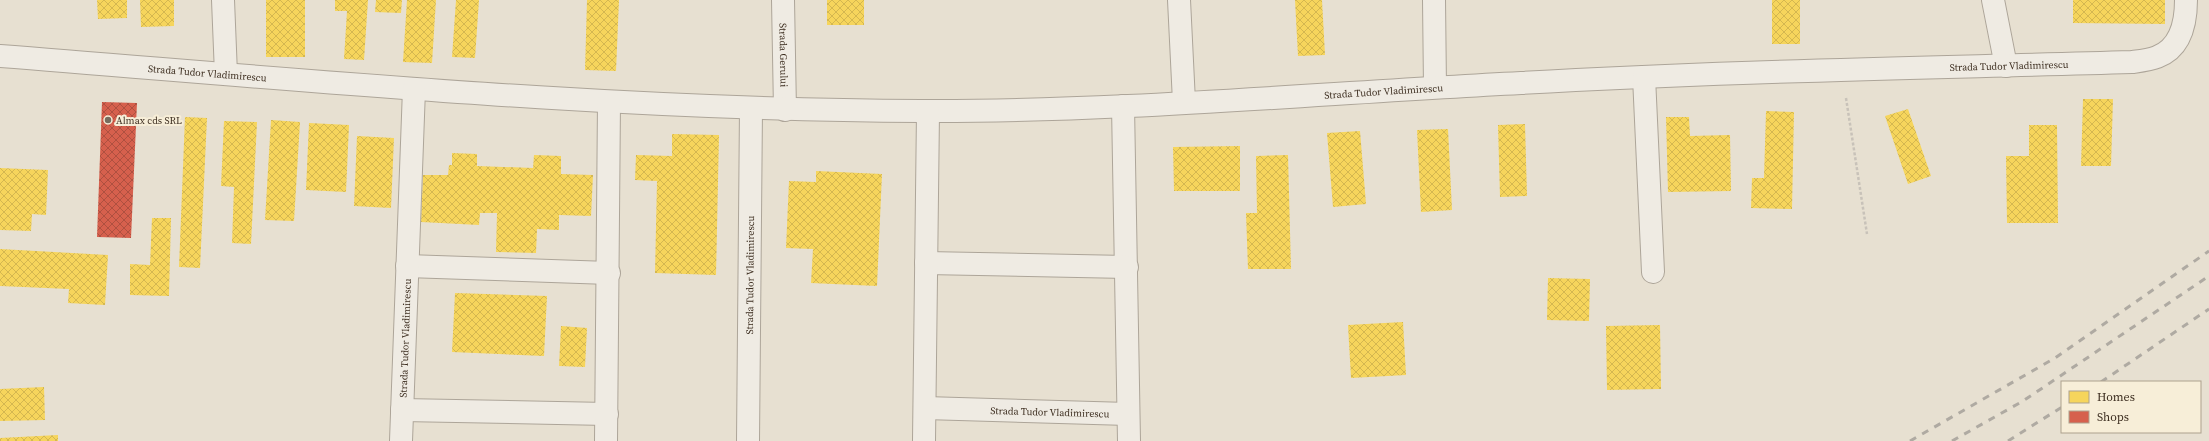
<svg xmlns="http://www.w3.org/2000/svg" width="2209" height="441" viewBox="0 0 2209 441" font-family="'Source Serif 4',serif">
  <defs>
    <pattern id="homes-cross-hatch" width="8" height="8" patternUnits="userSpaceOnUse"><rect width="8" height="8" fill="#f6d55c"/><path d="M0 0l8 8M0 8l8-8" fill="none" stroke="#d4b750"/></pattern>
    <pattern id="shops-cross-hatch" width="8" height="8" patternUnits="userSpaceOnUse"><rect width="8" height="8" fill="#d6604d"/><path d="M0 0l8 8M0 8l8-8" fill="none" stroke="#af5040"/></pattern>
  </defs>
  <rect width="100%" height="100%" fill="#e7e0d1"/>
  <path fill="url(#homes-cross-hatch)" d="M97,0H127V18L98,19Z
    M140,0H174V26L141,27Z
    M266,0H305V57H266Z
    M335,0H368L364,60L344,59L347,11H335Z
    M376,0H402L401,13L375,12Z
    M407,0H436L432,63L403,62Z
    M456,0H479L475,58L452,57Z
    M587,0H619L616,71L585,70Z
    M827,0H864V25H827Z
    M1295,0H1322L1325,55L1298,56Z
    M1772,0H1800V44H1772Z
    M2073,0H2165V24L2073,23Z
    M2083,99H2113L2111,166H2081Z
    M1908,109L1931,176L1908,184L1885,116Z
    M1766,111L1794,112L1792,209L1751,208L1752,178H1764Z
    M185,117L207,118L200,268L179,267Z
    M1666,117H1689L1690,136L1730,135L1731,191L1668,192Z
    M271,120L300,122L294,221L265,220Z
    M224,121L257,122L251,244L232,243L234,187L221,186Z
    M309,123L349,125L346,192L306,190Z
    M1525,124L1527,196L1500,197L1498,125Z
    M2029,125H2057L2058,223H2007L2006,156H2029Z
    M1448,129L1452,210L1421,212L1417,130Z
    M1360,131L1366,204L1333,207L1327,133Z
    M672,134L719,135L716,275L655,273L657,181L635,180L636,155L672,156Z
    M357,136L394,138L391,208L354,206Z
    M1240,146V191H1174L1173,147Z
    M452,153L477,154V166L533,168L534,155L561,156V174L593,175L591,216L559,215V230L537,229L536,253L496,252L497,213H480L479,225L421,222L423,175H448L449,165H452Z
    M1288,155L1291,269H1248L1246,213H1257L1256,156Z
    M0,168L48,170L46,215L32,214L31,231L0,230Z
    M816,171L882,174L877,286L811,283L813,249L786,248L789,181L816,182Z
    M152,218H171L169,296L130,295V264L150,265Z
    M0,249L108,255L105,305L68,303L69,289L0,286Z
    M1548,278L1590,279L1589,321L1547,320Z
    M455,293L547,296L544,356L452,352Z
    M1403,322L1406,375L1351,378L1348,325Z
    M1660,325L1661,389L1607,390L1606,326Z
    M561,326L587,328L585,367L559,366Z
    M44,387L45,420L0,421V389Z
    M58,435V441H0V438Z"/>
  <path fill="url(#shops-cross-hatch)" d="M102,102L137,103L131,238L97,237Z"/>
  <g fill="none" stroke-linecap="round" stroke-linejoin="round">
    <g stroke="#ada599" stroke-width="24">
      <g id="minor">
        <path d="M223,0L226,74"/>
        <path id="s1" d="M783,0L785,110"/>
        <path d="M1179,0L1184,102"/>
        <path d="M1434,0L1435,87"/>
        <path d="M1993,0L2006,66"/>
        <path id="s2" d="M0,56C307,80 613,110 921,111C1121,112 1321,93 1521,83C1725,71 1929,68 2132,62C2140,61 2150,60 2157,57C2181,48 2186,23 2186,0"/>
        <path d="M1644,77L1653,272"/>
        <path d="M1123,106L1129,441"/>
        <path d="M926,263L1127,267"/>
        <path d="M407,266L609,273"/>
        <path id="s3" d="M925,408L1128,414"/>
        <path d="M402,410L607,414"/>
        <path id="s4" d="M401,441L414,89"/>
        <path d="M606,441L609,102"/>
        <path id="s5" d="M748,441L751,108"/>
        <path d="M924,441L928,112"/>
      </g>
    </g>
    <path stroke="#c8c2b9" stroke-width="2.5" stroke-dasharray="3 2" stroke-linecap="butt" d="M1846,98L1867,234"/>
    <use href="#minor" stroke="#efebe3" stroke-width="22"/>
    <path stroke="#afaaa2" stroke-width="3" stroke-dasharray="7 7" stroke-linecap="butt" d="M2101,382L2209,309
      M1910,441L2055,358L2209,251
      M1952,441L2023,401L2209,276
      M2008,441L2062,407"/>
  </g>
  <circle fill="#786c5e" stroke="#f7eed8" stroke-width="1.5" cx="108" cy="120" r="4"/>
  <g text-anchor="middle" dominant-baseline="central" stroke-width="4" stroke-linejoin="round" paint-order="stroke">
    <g font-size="10" fill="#3d2e20" stroke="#f7eed8">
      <text stroke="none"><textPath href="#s1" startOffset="55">Strada Gerului</textPath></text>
      <text stroke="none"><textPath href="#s2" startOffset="2012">Strada Tudor Vladimirescu</textPath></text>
      <text stroke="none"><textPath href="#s2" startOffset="208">Strada Tudor Vladimirescu</textPath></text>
      <text stroke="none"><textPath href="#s2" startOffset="1386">Strada Tudor Vladimirescu</textPath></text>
      <text stroke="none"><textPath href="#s5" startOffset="166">Strada Tudor Vladimirescu</textPath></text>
      <text stroke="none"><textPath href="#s4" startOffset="103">Strada Tudor Vladimirescu</textPath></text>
      <text stroke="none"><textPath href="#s3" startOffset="125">Strada Tudor Vladimirescu</textPath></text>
    </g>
    <g font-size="10" fill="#3d2e20" stroke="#f7eed8" text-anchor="start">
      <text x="116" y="120">Almax cds SRL</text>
    </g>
  </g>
  <rect x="2061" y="381" width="140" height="52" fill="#f7eed8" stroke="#ada18e"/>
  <rect x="2069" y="391" width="20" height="12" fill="#f6d55c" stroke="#ada18e"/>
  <text x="2097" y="401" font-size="12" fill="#3d2e20">Homes</text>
  <rect x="2069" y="411" width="20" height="12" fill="#d6604d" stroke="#ada18e"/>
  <text x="2097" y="421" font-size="12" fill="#3d2e20">Shops</text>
</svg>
